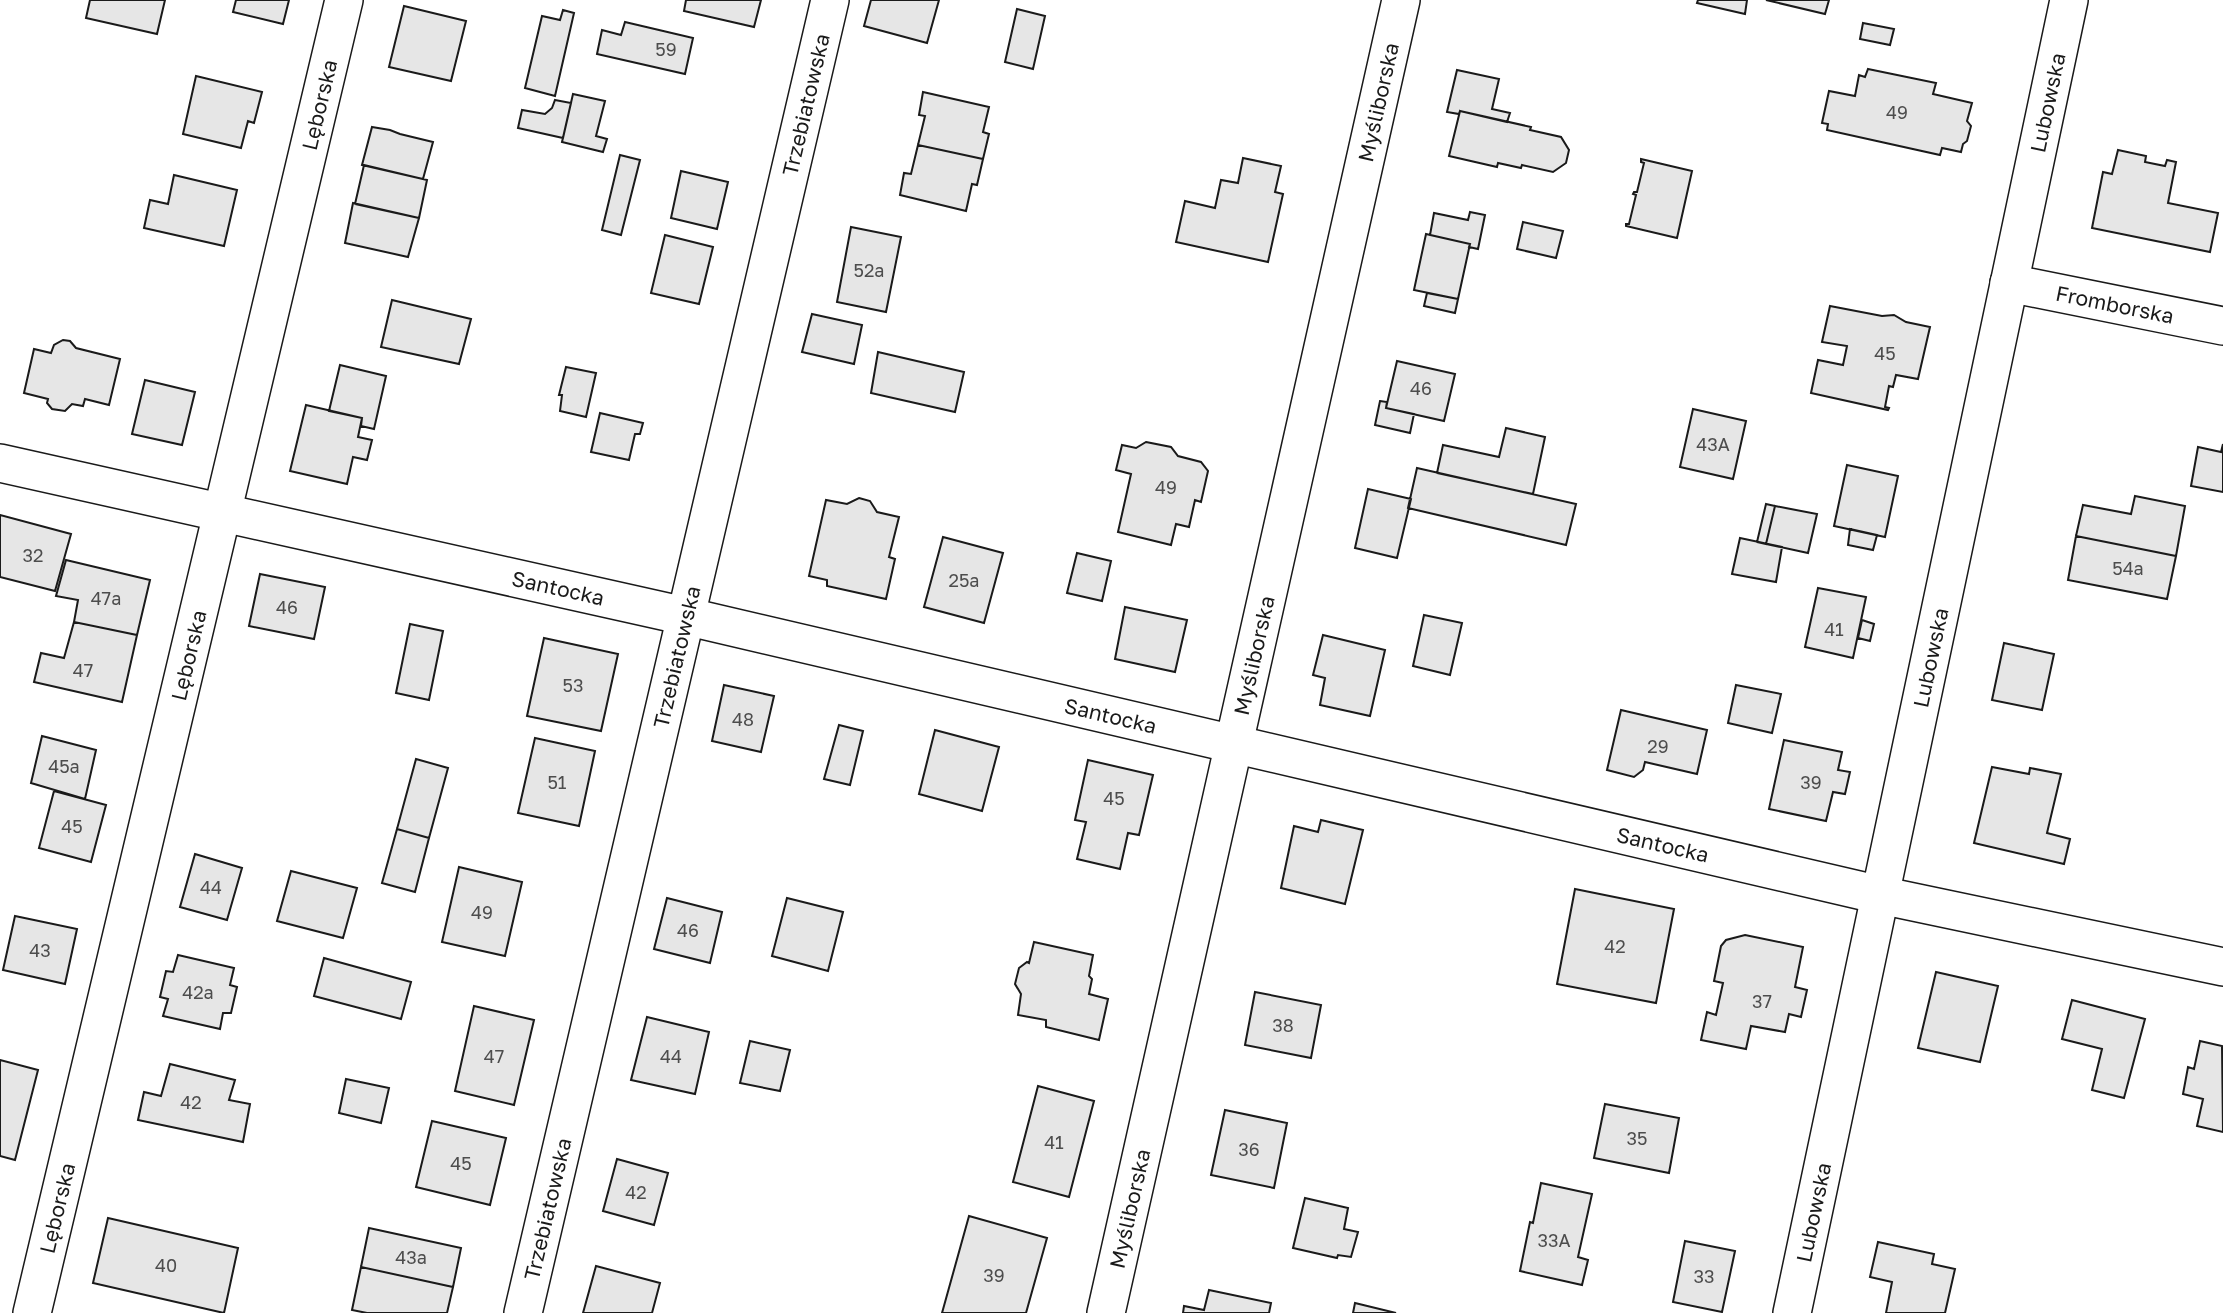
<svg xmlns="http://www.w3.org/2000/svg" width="2223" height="1313" viewBox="0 0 2223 1313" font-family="'Golos Text',sans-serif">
  <rect width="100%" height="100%" fill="#fff"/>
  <path fill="#e6e6e6" stroke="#1a1a1a" stroke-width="2" d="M90,0H165L157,34L86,18Z
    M236,0H289L283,24L233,12Z
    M686,0H761L754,27L684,11Z
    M871,0H939L927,43L864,26Z
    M1698,0H1747L1745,14L1697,3Z
    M1766,0H1829L1825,14Z
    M404,6L466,21L451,81L389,67Z
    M1017,9L1045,16L1033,69L1005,62Z
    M563,10L574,13L555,96L525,88L542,16L560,20Z
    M625,22L693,38L685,74L597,54L602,30L621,35Z
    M1863,23L1894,29L1890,45L1860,39Z
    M1868,69L1936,83L1933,94L1972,103L1967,121L1971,126L1967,141L1963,144L1961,152L1942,148L1940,155L1827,130L1828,124L1822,123L1829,91L1855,96L1859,75L1865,77Z
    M1457,70L1499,79L1492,109L1510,113L1507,122L1460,111L1459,114L1447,112Z
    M196,76L262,92L254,123L248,121L241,148L183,134Z
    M923,92L989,107L983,132L989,134L983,159L918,145L925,116L919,115Z
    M573,94L605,101L596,136L607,139L603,152L562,142Z
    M555,100L571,103L563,138L518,128L522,110L545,114L552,108Z
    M1460,111L1531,127L1530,130L1561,137L1569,150L1566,163L1553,172L1522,165L1521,168L1498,163L1497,167L1449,156Z
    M372,127L390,130L400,134L433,142L423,179L362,165Z
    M918,145L983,159L977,185L972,184L966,211L900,195L904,173L911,174Z
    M2118,150L2146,156L2145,162L2165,166L2167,160L2176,162L2168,203L2218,213L2210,252L2092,228L2103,172L2112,174Z
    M620,155L640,160L621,235L602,230Z
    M1243,158L1281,166L1275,192L1283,194L1268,262L1176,242L1185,201L1215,208L1221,180L1238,183Z
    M1641,159L1692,171L1677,238L1626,226V224H1629L1636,195L1633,194L1634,192H1637L1644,163L1641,162Z
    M364,165L427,180L419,218L355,204Z
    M681,171L728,182L717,229L671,218Z
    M174,175L237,190L224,246L144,228L150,200L168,204Z
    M353,203L419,218L408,257L345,243Z
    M1470,212L1485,215L1478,249L1469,247L1470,244L1430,235L1434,213L1468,220Z
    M1523,222L1563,231L1556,258L1517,249Z
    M851,227L901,237L886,312L837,302Z
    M1426,234L1470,244L1458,299L1414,290Z
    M665,235L713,247L699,304L651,293Z
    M1427,293L1458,299L1455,313L1424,306Z
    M392,300L471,319L459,364L381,347Z
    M1830,306L1882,316L1894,315L1906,322L1930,327L1918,379L1896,375L1893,387L1889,386L1885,407L1889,408L1888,410L1811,393L1818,360L1843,365L1847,346L1822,342Z
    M812,314L862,325L854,364L802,352Z
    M63,340L70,341L76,348L120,359L109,405L85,399L83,406L72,404L65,411L52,409L47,403L48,399L24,393L34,349L51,353L54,345Z
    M878,352L964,372L955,412L871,393Z
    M1397,361L1455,374L1444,421L1386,408Z
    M340,365L386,376L374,429L361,426L362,418L329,411Z
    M566,367L596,373L586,417L560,411L562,395H559Z
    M145,380L195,392L182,445L132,434Z
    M1380,401L1387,402L1386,408L1414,414L1410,433L1375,425Z
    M306,405L362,418L358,437L372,440L367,460L353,457L347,484L290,471Z
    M1693,409L1746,421L1733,479L1680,467Z
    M600,413L643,423L640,434H635L629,460L591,452Z
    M1506,428L1545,437L1533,494L1437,473L1443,445L1499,457Z
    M1146,442L1171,447L1178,456L1201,462L1208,471L1201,502L1195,500L1189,527L1176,524L1171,545L1118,532L1131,474L1116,470L1122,445L1136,448Z
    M2223,444V492L2191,486L2198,447L2221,452Z
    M1847,465L1898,476L1885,537L1834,526Z
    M1417,468L1576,504L1566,545L1408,508Z
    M1368,489L1411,499L1397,558L1355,548Z
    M2135,496L2185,506L2176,556L2076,536L2083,505L2131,514Z
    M859,498L870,501L877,512L899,517L889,557L895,559L886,599L827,586V580L809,576L826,500L847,504Z
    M1766,504L1775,506L1766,544L1757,542Z
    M1775,506L1817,514L1808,553L1766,544Z
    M0,515L71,534L55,591L0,577Z
    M1850,529L1877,535L1873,550L1848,545Z
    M2076,536L2176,556L2167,599L2068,580Z
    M943,537L1003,553L984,623L924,607Z
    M1740,538L1782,547L1776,582L1732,574Z
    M1077,553L1111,561L1102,601L1067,593Z
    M66,560L150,580L137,635L74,622L78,600L56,596Z
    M260,574L325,587L314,639L249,626Z
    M1818,588L1866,597L1853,658L1805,647Z
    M1125,607L1187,620L1175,672L1115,659Z
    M1424,615L1462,623L1450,675L1413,666Z
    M1862,620L1874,624L1870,641L1858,638Z
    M74,622L137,635L122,702L34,682L41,653L64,658Z
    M410,624L443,631L429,700L396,693Z
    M1323,635L1385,650L1370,716L1320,705L1325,678L1313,675Z
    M544,638L618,654L601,731L527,716Z
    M2004,643L2054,654L2042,710L1992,700Z
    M724,685L774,696L761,752L712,741Z
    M1736,685L1781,694L1772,733L1728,723Z
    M1621,710L1707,730L1697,774L1645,762L1643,770L1634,777L1607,770Z
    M839,725L863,731L850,785L824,779Z
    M935,730L999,747L982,811L919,794Z
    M42,736L96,750L85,799L31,783Z
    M535,738L595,751L579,826L518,813Z
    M1784,740L1842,752L1838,770L1850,772L1845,794L1833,792L1826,821L1769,809Z
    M416,759L448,768L429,838L397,829Z
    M1088,760L1153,775L1139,835L1128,833L1120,869L1077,859L1086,822L1075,820Z
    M1992,767L2029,774L2030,768L2061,774L2047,833L2070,839L2064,864L1974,843Z
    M54,791L106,805L91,862L39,848Z
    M1321,820L1363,830L1345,904L1281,888L1294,826L1318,832Z
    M397,829L429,838L415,892L382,883Z
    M195,854L242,868L227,920L180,907Z
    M459,867L522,882L505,956L442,942Z
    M291,871L357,888L343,938L277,921Z
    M1575,889L1674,909L1656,1003L1557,984Z
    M667,898L722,912L710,963L654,949Z
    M787,898L843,912L828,971L772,956Z
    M15,916L77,929L65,984L3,970Z
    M1745,935L1803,947L1795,987L1807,990L1801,1017L1789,1014L1785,1032L1751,1026L1746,1049L1701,1040L1707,1012L1716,1015L1723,983L1714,981L1721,946L1726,940Z
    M1034,942L1093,955L1089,976L1092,979L1089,994L1108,999L1099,1040L1046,1027V1020L1018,1015L1021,994L1015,984L1019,968L1027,962L1029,963Z
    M178,955L234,968L230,985L237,987L231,1013H223L220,1029L163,1016L168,999L160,997L166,971L173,972Z
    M324,958L411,982L401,1019L314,996Z
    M1936,972L1998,986L1980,1062L1918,1048Z
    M1255,992L1321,1005L1311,1058L1245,1045Z
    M2072,1000L2145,1019L2124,1098L2092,1090L2102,1049L2062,1039Z
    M474,1006L534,1020L514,1105L455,1091Z
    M647,1017L709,1032L695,1094L631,1080Z
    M750,1041L790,1050L780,1091L740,1083Z
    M2200,1041L2222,1046L2223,1132L2197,1126L2203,1099L2183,1094L2188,1067L2194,1069Z
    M0,1060L38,1070L15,1160L0,1156Z
    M170,1064L235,1080L229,1100L250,1104L243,1142L138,1120L144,1092L161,1096Z
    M346,1079L389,1088L381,1123L339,1113Z
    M1038,1086L1094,1101L1069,1197L1013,1182Z
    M1605,1104L1679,1118L1669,1173L1594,1158Z
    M1225,1110L1287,1123L1274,1188L1211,1175Z
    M432,1121L506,1138L490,1205L416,1187Z
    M617,1159L668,1173L654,1225L603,1211Z
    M1541,1183L1592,1194L1578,1257L1588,1260L1582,1285L1520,1271L1530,1222L1533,1223Z
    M1305,1198L1348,1208L1344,1229L1358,1232L1351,1257L1338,1255L1337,1258L1293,1248Z
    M969,1216L1047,1238L1026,1313H942Z
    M108,1218L238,1248L224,1313L93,1283Z
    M369,1228L461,1248L453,1287L361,1267Z
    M1685,1241L1735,1251L1722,1312L1673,1302Z
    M1878,1242L1934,1254L1932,1264L1955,1269L1945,1313H1886L1892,1282L1870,1277Z
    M596,1266L660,1283L652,1313H583Z
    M361,1267L453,1287L447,1313H367L352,1310Z
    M1209,1290L1271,1303L1269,1313H1183L1184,1306L1204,1310Z
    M1355,1303L1396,1313H1353Z"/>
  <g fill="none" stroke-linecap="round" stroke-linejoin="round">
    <g stroke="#1a1a1a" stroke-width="40">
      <g id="minor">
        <path id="s1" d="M2009,283L2223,326"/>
        <path id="s2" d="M0,463L685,616L1880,895L2223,967"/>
        <path id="s3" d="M32,1313L344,0"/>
        <path id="s4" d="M523,1313L830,0"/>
        <path id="s5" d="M1106,1313L1401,0"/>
        <path id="s6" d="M1792,1313L2069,0"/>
      </g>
    </g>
    <use href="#minor" stroke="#fff" stroke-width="37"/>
  </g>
  <g text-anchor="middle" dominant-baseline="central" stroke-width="5" stroke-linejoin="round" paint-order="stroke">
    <g font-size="18" fill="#4d4d4d">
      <text x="666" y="49">59</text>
      <text x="1897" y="112">49</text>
      <text x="869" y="270">52a</text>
      <text x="1885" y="353">45</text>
      <text x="1421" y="388">46</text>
      <text x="1713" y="444">43A</text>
      <text x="1166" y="487">49</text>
      <text x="33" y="555">32</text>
      <text x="2128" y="568">54a</text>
      <text x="964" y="580">25a</text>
      <text x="106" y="598">47a</text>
      <text x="287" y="607">46</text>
      <text x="1834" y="629">41</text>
      <text x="83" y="670">47</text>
      <text x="573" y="685">53</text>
      <text x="743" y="719">48</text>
      <text x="1658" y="746">29</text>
      <text x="64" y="766">45a</text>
      <text x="557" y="782">51</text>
      <text x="1811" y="782">39</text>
      <text x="1114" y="798">45</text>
      <text x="72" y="826">45</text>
      <text x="211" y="887">44</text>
      <text x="482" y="912">49</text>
      <text x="688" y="930">46</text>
      <text x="1615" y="946">42</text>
      <text x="40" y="950">43</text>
      <text x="198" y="992">42a</text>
      <text x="1762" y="1001">37</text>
      <text x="1283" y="1025">38</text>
      <text x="494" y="1056">47</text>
      <text x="671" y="1056">44</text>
      <text x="191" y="1102">42</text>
      <text x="1637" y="1138">35</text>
      <text x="1054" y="1142">41</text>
      <text x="1249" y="1149">36</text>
      <text x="461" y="1163">45</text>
      <text x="636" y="1192">42</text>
      <text x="1554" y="1240">33A</text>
      <text x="411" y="1257">43a</text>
      <text x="166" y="1265">40</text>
      <text x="994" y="1275">39</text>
      <text x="1704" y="1276">33</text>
    </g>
    <g font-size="21" fill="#1a1a1a" stroke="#fff">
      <text stroke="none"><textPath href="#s6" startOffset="1237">Lubowska</textPath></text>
      <text stroke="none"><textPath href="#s5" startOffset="1241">Myśliborska</textPath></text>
      <text stroke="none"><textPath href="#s4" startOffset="1241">Trzebiatowska</textPath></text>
      <text stroke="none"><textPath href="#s3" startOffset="1242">Lęborska</textPath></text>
      <text stroke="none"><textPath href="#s1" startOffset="108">Fromborska</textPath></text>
      <text stroke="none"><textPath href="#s2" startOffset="572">Santocka</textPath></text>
      <text stroke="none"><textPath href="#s4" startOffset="674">Trzebiatowska</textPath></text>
      <text stroke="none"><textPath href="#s5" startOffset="674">Myśliborska</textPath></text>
      <text stroke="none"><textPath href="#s6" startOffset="670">Lubowska</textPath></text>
      <text stroke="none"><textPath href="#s3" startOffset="676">Lęborska</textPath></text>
      <text stroke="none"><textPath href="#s2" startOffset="1139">Santocka</textPath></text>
      <text stroke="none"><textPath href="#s2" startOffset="1706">Santocka</textPath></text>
      <text stroke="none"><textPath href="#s3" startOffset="108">Lęborska</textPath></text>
      <text stroke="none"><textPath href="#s4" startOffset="107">Trzebiatowska</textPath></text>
      <text stroke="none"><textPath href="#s5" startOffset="107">Myśliborska</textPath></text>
      <text stroke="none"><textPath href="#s6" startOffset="103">Lubowska</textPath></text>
    </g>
  </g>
</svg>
